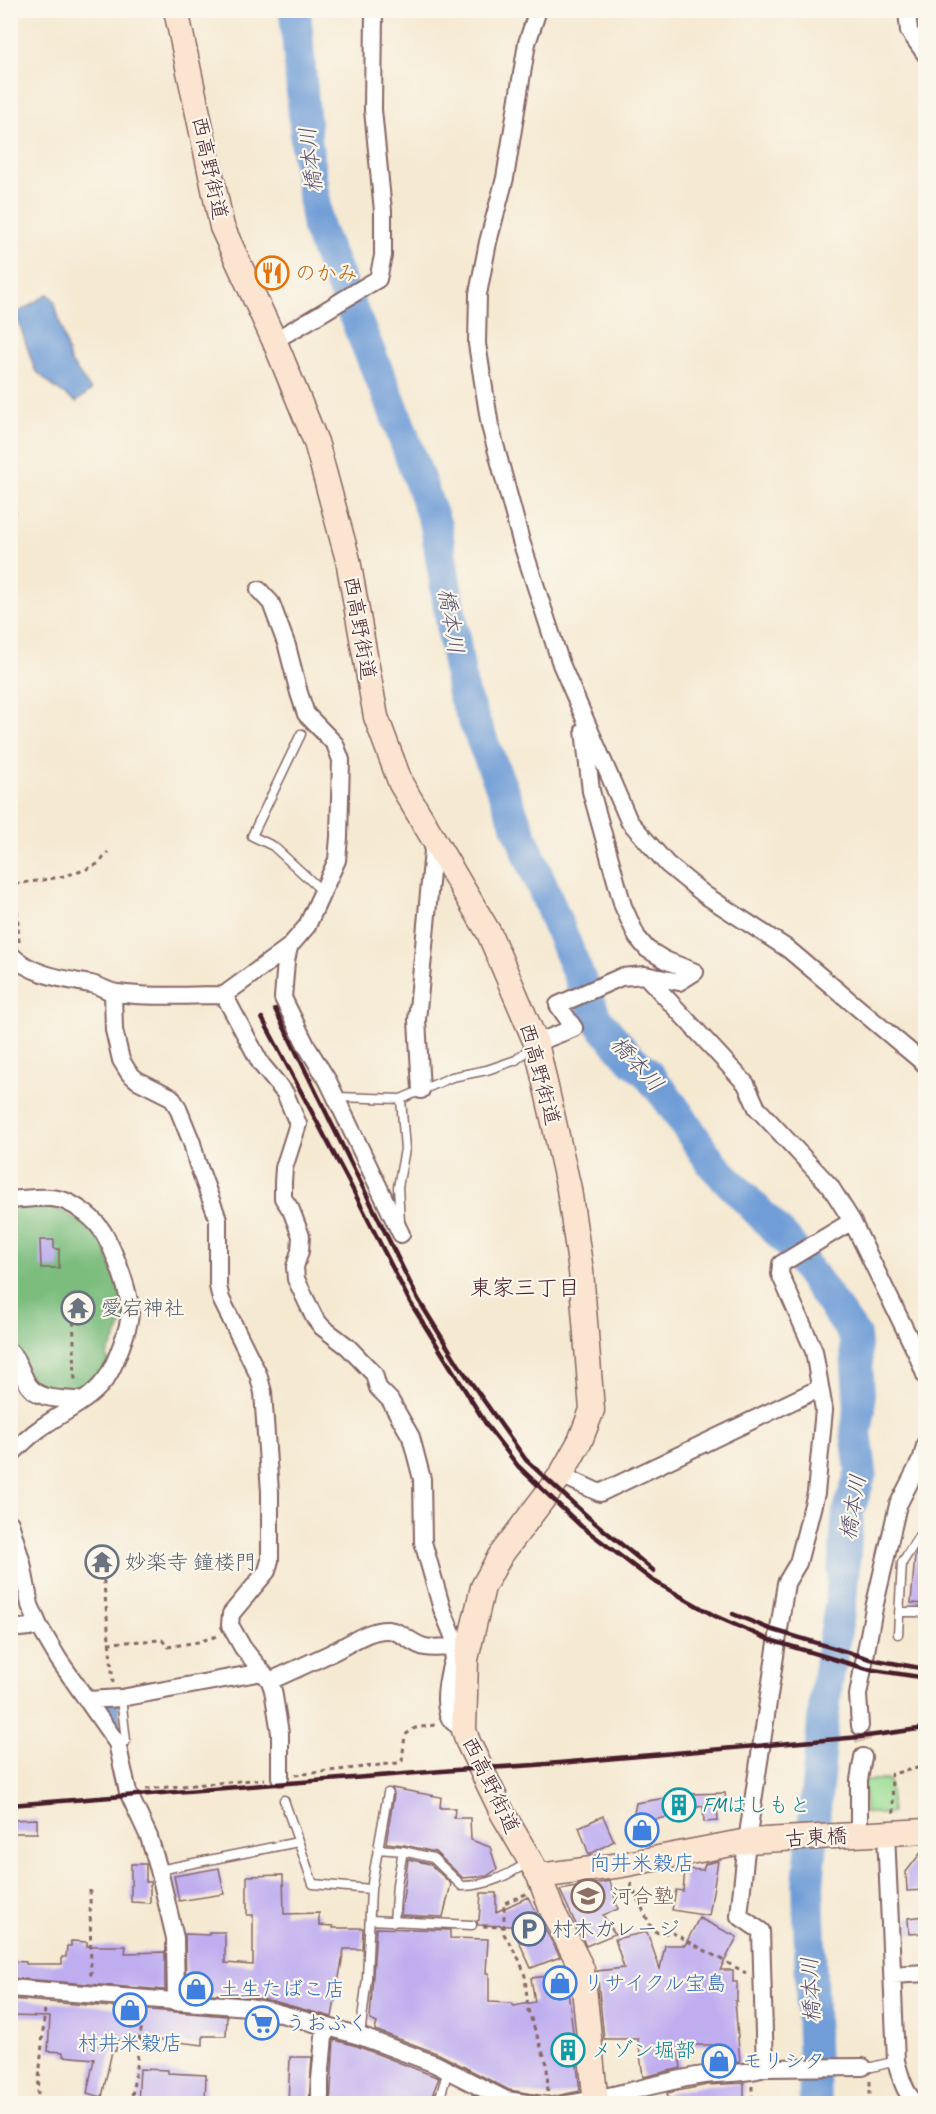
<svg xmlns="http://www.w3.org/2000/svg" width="936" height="2114" viewBox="0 0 936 2114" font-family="Caveat,'Klee One',sans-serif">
  <rect width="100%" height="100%" fill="#fbf7ec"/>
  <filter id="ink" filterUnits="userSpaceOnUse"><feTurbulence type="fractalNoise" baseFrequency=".0167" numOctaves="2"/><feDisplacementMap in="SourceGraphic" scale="12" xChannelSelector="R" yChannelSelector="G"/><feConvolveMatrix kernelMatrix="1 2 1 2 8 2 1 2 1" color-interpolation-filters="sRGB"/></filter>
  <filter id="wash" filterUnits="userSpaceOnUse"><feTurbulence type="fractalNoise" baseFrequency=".008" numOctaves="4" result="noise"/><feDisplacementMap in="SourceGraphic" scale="24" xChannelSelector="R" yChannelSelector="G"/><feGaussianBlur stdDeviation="1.35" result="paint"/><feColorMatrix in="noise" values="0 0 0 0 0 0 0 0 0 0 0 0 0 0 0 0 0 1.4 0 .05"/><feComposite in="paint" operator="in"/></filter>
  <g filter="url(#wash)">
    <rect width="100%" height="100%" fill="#f5e9d2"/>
    <path fill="#9bde95" stroke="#727e60" stroke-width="1.5" d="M864,1780H889L892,1813H865Z"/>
    <path fill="#7cbd7e" stroke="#636e54" stroke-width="1.5" d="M13,1206H52L99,1231L127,1314L106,1358L112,1363L87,1398L43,1394L11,1351V1208Z"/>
    <path fill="#6f9dd7" stroke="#5c5e81" stroke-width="1.5" d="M48,294L54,300L70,361L91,390L76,402L55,388L35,370L16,314Z
      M98,1703H118L121,1735Z"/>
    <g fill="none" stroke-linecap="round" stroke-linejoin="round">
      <path stroke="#6f9dd7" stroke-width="32" d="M295,10L307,149L318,229L393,408L436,526L463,694L597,1020L628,1056L646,1072L668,1099L713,1165L788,1242L855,1336L860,1409L856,1432L861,1472L848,1513L841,1600L826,1690L808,1885L815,2104"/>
    </g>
    <g id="blocks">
      <path fill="#bfadf0" d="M40,1240H54V1249H59V1268H41Z
        M917,1551H926V1604L911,1603L915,1555Z
        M392,1788L441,1797L440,1808H455L454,1818H470L471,1840L490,1847L497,1869L487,1876L463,1878L435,1852L404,1845L386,1843L394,1794Z
        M725,1793L726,1802L717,1804L718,1821L704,1822L703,1806L668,1813L669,1817L651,1820L653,1834L629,1838L636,1803L689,1794Z
        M603,1816L614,1841L589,1855L579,1827Z
        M37,1819V1833H12L11,1820Z
        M926,1846V1890L907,1891L906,1872Z
        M408,1859L430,1864L451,1884L443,1917L401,1915Z
        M718,1861L709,1916L672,1910L676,1890L683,1891L685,1869L703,1870L705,1864Z
        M131,1864H146V1882H150V1903L131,1902Z
        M219,1868L224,1894L179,1901L174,1876Z
        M283,1875L284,1914L319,1913V1925L333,1926V1928H363L362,1949H344L332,2017L273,2001L249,1997L186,1992L185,1934L209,1935V1932H225V1963L253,1965V1915H247V1876Z
        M610,1881L618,1909L603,1915L615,1934L586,1946L560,1890Z
        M481,1893H496V1912L528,1897L560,1957L531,1968L512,1926L478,1925L477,1921L479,1920Z
        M926,1916V1933L909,1934L908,1918Z
        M699,1918L737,1937L720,1970H733V1982H737V2001H735L740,2062L713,2064L712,2045H678L681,2068L643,2077L638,2039H604L597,1971L624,1968L615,1939L647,1932L660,1969L665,1945H685Z
        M376,1928L450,1930V1938L488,1939L486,1973H489V2002L511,2003L514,2006L535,2002L531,1978L566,1974L580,2091L551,2097L509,2090L439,2054L375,2030L377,2023L370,2020Z
        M71,1941L87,1942V1946H126L125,1953L165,1952V1990L10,1978V1961L26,1962V1964H62V1957H66L67,1946H71Z
        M10,1999L227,2016L226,2036H203V2045L136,2037V2042L117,2040L116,2051H112L102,2097L87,2093L94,2059L63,2056V2052L48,2051L50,2017L10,2016Z
        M334,2040L357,2046L439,2078L433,2093H435L432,2103H330Z
        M290,2057H312L309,2103H288Z
        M140,2069L168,2070V2073L206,2075L205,2103H138Z
        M744,2083V2103H669L667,2093L707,2085Z
        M472,2095L490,2103H469Z"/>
    </g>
  </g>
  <g filter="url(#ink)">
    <use href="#blocks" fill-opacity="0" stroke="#866665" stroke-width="1.5"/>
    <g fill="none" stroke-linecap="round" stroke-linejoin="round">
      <path stroke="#d3c1b1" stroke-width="16" stroke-dasharray="16 8" stroke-linecap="butt" d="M860,1726L864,1744L863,1757"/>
      <g stroke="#866665" stroke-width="11">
        <path id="lane" d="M301,734L252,836L273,846L322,891
          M337,1097L401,1099L405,1149L398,1187L400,1222
          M401,1099L452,1077L487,1070L516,1060L533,1045
          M899,1612H926
          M898,1634L902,1563L926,1525
          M117,1743L126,1741L121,1698
          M284,1800L313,1884L371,1889
          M378,1849L403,1851L433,1858L462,1886C488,1886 507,1875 528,1863
          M159,1870L298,1842
          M370,1920L472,1925
          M394,1922L397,1884L403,1851
          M360,2036L367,1978L371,1889L388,1793
          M863,2067H872L896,2061
          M438,2104L448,2070"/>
      </g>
      <g stroke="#866665" stroke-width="20">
        <path id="street" d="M538,10L527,43L505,178L488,242L478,294L477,344L490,426L521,541L561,664L629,821L667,864L705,895L788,949L926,1065
          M907,10L909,31L926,55
          M274,340C310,322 343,299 378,279L383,256V211L373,110L374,10
          M259,590L271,603L287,646L299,693L306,714L335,744L341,760L339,837L337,860L307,926L289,947
          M584,730L591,791L623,906L637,937L647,949L665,960L695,972L679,982L645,975
          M10,954C31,975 63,979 91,984C101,986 108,992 117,993C153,998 188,995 224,995L261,1064L285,1093L298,1124L284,1168L283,1182V1198L291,1210L301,1236L300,1251L295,1267L296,1279L314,1317L322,1327L348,1347L374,1374L378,1388L390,1400L411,1437L422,1479L423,1542L442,1609L458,1648C450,1663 439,1707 452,1721C455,1724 460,1727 464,1730
          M113,993L114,1030L121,1060L129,1073L137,1080L171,1097L177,1106L192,1143L197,1162L218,1219V1286L221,1299L258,1374L263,1392L270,1492V1560L267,1571L231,1614L230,1625L243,1648L270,1681L273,1690L280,1733V1777
          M224,995L289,947L286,961L283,998L307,1047L328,1081L401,1234
          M536,1043L574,1028L558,1005L621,977L645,975L746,1084L757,1108L830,1186L852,1221L917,1354L926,1377
          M421,1090L417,1020L434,840
          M10,1200C28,1199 48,1195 65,1201C79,1207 95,1219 103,1232C114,1250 131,1294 130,1314C129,1329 116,1361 109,1374C93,1401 61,1412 38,1430C28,1437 19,1447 10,1455
          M10,1352C19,1361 20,1370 26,1381C35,1400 59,1399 77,1400L79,1403
          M561,1475L600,1493L820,1388
          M10,1523L22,1563L30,1605L39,1626L59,1660L117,1743L128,1792L149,1837L159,1870L175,1938L176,2002
          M10,1629L39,1626
          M270,1681C290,1672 309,1663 329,1654C347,1646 368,1629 388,1630C402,1631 411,1644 425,1647C439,1650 452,1643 464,1653
          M88,1700L121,1698L262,1672
          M860,1726L858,1695L874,1608L898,1505L922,1458L926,1442
          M886,1833L896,2061C900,2074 905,2098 919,2104
          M859,1835V1780L863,1757
          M893,1975L926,1973
          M10,1988L248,2007L271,2011L360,2036L435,2064L506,2100L533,2104
          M765,2068L761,1931L739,1916L747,1841L786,1583L798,1563L816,1493L824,1410L814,1351L780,1274L781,1264L852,1221
          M320,2104V2080L325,2026
          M566,2104C610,2098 652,2084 697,2076C719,2072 743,2075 765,2068L863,2067"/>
      </g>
      <g stroke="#866665" stroke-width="27">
        <path id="secondary" d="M176,10L222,227L274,340L316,442L348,560L376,717L401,784L489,933L536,1043L569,1189L581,1271L592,1410L580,1441L561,1475L500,1556L483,1587L466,1659L464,1730L468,1742L503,1814L539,1876L552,1910L582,1969L596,2104
          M539,1876L622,1865L747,1841L926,1831"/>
      </g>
      <path stroke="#866665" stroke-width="3" stroke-dasharray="4.5 4.5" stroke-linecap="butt" d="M19,942L17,908L11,884C34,882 79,876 99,863C102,860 105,855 108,852
        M73,1303L75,1384
        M102,1562L113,1683
        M108,1643L162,1640L168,1647L198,1642L217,1636
        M295,1775L398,1763L402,1761L405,1735L415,1728L435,1725
        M146,1789L265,1779
        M894,1813L891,1774L926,1766
        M630,1883L652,1929L658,1933H673L746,1973
        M90,1890L91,1978
        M526,1894L504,1903V1934L520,1961L525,1976L528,2010L547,2064L548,2096
        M483,1926L503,1927
        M870,2081V2104
        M752,2086V2104
        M37,2104L45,2008
        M131,2104L143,2016"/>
      <use href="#lane" stroke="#fff" stroke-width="8"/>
      <use href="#street" stroke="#fff" stroke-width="16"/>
      <use href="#secondary" stroke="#fce5d0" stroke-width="24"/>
      <path stroke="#4a1f2b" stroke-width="4.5" d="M10,504L14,511
        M275,1009L418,1299L458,1364L526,1460L588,1517L654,1571
        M262,1018L352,1188L410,1302L488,1427L518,1466L581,1526L652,1580L715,1616L770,1640L867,1669L926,1678
        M733,1614L770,1629L870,1659L926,1669
        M10,1805L455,1770L535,1765L860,1737L926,1728"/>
    </g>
  </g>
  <defs>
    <g id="restaurant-ring" transform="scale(1.725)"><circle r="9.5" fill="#fbf7ec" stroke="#e8710a" stroke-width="1.5"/><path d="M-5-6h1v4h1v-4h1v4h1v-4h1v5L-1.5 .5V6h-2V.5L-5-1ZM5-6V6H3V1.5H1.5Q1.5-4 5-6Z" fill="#e8710a"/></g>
    <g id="temple-ring" transform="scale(1.725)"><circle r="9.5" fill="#fbf7ec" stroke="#6b7280" stroke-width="1.5"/><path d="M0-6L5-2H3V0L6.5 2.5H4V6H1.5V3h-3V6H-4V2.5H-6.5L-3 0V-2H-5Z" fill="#6b7280"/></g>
    <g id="building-ring" transform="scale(1.725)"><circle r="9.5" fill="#fbf7ec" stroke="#0f9aa8" stroke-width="1.5"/><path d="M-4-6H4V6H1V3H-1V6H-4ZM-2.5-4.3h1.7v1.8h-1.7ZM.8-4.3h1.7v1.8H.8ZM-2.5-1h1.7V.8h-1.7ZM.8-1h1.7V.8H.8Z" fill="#0f9aa8"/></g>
    <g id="shop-ring" transform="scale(1.725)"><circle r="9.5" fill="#fbf7ec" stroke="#3f7fe0" stroke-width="1.5"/><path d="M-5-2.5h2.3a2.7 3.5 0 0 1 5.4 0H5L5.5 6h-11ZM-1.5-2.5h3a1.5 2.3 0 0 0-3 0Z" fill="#3f7fe0"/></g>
    <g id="school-ring" transform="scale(1.725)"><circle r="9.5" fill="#fbf7ec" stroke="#8d6e63" stroke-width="1.5"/><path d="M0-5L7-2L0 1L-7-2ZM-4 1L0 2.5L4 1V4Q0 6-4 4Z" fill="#8d6e63"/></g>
    <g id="parking-ring" transform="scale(1.725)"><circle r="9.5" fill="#fbf7ec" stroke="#5c6f8a" stroke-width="1.5"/><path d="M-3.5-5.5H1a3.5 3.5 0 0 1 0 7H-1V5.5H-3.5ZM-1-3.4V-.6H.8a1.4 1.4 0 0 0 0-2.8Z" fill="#5c6f8a"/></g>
    <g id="supermarket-ring" transform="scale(1.725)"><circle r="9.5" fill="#fbf7ec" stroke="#3f7fe0" stroke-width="1.5"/><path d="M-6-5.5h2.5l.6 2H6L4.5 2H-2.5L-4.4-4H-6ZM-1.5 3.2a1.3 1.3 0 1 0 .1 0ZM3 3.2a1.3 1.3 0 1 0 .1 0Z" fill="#3f7fe0"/></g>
  </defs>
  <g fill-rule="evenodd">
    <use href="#restaurant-ring" x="272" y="273"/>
    <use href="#temple-ring" x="78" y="1308"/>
    <use href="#temple-ring" x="102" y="1562"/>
    <use href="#building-ring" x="679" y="1805"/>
    <use href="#shop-ring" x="642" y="1830"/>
    <use href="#school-ring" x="588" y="1896"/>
    <use href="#parking-ring" x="529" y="1929"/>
    <use href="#shop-ring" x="560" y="1983"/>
    <use href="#shop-ring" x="196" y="1989"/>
    <use href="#shop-ring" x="130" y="2010"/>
    <use href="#supermarket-ring" x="262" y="2023"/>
    <use href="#building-ring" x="568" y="2050"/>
    <use href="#shop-ring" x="719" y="2061"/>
  </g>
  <g text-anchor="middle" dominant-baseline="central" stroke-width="4.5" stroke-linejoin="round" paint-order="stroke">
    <g font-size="21" fill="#4a1f2b" stroke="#fbf7ec">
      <text transform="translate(210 168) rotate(78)">西高野街道</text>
      <text transform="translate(360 628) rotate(80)">西高野街道</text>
      <text transform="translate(540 1074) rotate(75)">西高野街道</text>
      <text transform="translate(491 1785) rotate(64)">西高野街道</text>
      <text transform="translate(816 1837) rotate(-3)">古東橋</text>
    </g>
    <g font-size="21" fill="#c56008" stroke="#fbf7ec" text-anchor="start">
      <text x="295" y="273">のかみ</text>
    </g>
    <g font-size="21" fill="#5b616d" stroke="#fbf7ec" text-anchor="start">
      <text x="101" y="1308">愛宕神社</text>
      <text x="125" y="1562">妙楽寺 鐘楼門</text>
    </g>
    <g font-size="21" fill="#0d838f" stroke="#fbf7ec" text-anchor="start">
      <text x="702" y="1805">FMはしもと</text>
      <text x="591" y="2050">メゾン堀部</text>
    </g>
    <g font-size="21" fill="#366cbe" stroke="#fbf7ec" text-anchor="start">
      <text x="642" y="1863" text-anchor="middle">向井米穀店</text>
      <text x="583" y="1983">リサイクル宝島</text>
      <text x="219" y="1989">土生たばこ店</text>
      <text x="285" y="2023">うおふく</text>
      <text x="130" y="2043" text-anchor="middle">村井米穀店</text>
      <text x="742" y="2061">モリシタ</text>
    </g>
    <g font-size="21" fill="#785e54" stroke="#fbf7ec" text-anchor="start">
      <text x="611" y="1896">河合塾</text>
    </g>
    <g font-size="21" fill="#4e5e75" stroke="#fbf7ec" text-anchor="start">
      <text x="552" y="1929">村木ガレージ</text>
    </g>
    <g font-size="22" font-style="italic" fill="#595170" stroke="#fbf7ec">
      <text transform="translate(311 160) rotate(-96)">橋本川</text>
      <text transform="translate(451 621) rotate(81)">橋本川</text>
      <text transform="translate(637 1064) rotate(48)">橋本川</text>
      <text transform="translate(853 1507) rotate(-80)">橋本川</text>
      <text transform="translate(811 1990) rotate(-92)">橋本川</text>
    </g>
    <g font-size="22" fill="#4a1f2b" stroke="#fbf7ec">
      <text x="525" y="1288">東家三丁目</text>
    </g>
  </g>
  <rect width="936" height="2114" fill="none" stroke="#fbf7ec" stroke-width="36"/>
</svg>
